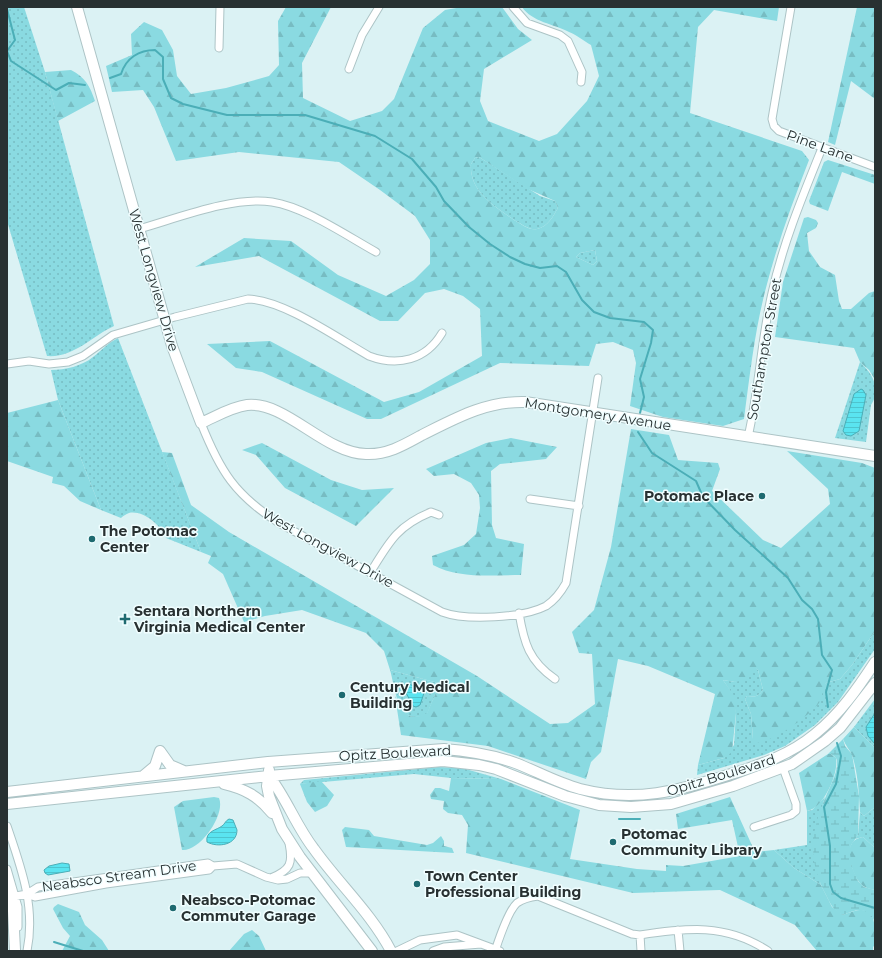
<svg xmlns="http://www.w3.org/2000/svg" width="882" height="958" viewBox="0 0 882 958" font-family="Montserrat,sans-serif">
  <defs>
    <pattern id="grass-dots" width="8" height="8" patternUnits="userSpaceOnUse"><rect width="8" height="8" fill="#8adae1"/><path d="M2 2h.1M6 6h.1" fill="none" stroke="#77bcc2" stroke-width="1.8" stroke-linecap="round"/></pattern>
    <pattern id="forest-firs" width="22" height="20" patternUnits="userSpaceOnUse"><rect width="22" height="20" fill="#8adae1"/><path d="M5 1l3.5 6h-7zM16 11l3.5 6h-7z" fill="#77bcc2"/></pattern>
    <pattern id="wetland-marsh" width="20" height="14" patternUnits="userSpaceOnUse"><rect width="20" height="14" fill="#8adae1"/><path d="M1 5h8M5 5V1M11 12h8M15 12V8" fill="none" stroke="#77bcc2"/></pattern>
    <pattern id="water-rules" width="6" height="5" patternUnits="userSpaceOnUse"><rect width="6" height="5" fill="#5ae4f0"/><path d="M0 2.5h6" fill="none" stroke="#4ec4ce"/></pattern>
  </defs>
  <rect width="100%" height="100%" fill="#dbf2f4"/>
  <path fill="url(#grass-dots)" d="M7,7H24L45,72L114,326C92,336 74,358 47,356L7,221Z
    M479,157L540,196L555,201L558,208C553,216 548,227 537,229C530,231 520,223 514,220C494,206 469,191 471,164L475,158Z
    M595,250L597,261L593,265L576,257L580,253Z
    M118,338L201,552L166,538C161,525 143,510 129,513C126,514 123,516 121,518L101,510L58,400L51,370C65,370 82,366 93,357C102,350 108,343 118,338Z
    M860,362C872,373 882,389 871,405L866,442L835,438Z
    M875,631V649L838,702L815,725L785,746L764,755L697,775L698,765L724,758L734,745L736,713L731,692L723,680L735,682L755,667L758,670L763,690C758,697 755,697 747,696L745,699L751,714L753,739L826,683L840,679L852,665Z
    M390,670L438,683L435,695L427,714C397,728 396,690 390,670Z
    M875,699V748L854,727Z
    M438,767L462,768L501,779L451,778L414,774L300,784L304,780Z
    M825,797L816,827L813,850L821,885L794,868L774,850L807,845V811L812,810Z
    M875,807V848L863,837L855,839L858,835L860,812L864,816Z"/>
  <path fill="url(#forest-firs)" fill-rule="evenodd" d="M286,7H331L302,63L303,98L350,121L382,111L394,99L423,28L445,10L462,7H502L518,29L532,40L484,69L480,101L488,121L539,141L557,134L587,101L599,76L591,45C584,41 577,35 569,32C554,24 532,22 522,7H779L777,21L714,10L698,27L690,113L802,151L809,160C793,201 778,242 767,284C755,328 750,374 744,419L723,426L663,417L630,406L636,363L633,350L613,342L596,344L589,366L500,363L381,419H367L262,372L236,368L207,344L270,341L384,402L419,392L482,356L480,309L463,296L444,289L425,293L398,321H380L259,256L195,267L244,238L291,241L338,275L386,296L414,280L430,264V240L415,216L380,190L339,162L239,152L176,161L154,107L143,90L112,92L106,66L132,55L131,34L144,22L162,30L173,50L177,76L191,94L226,88L269,76L279,65L278,21ZM479,157L528,189L555,201L558,208C553,216 548,227 537,229C529,231 520,223 514,220C494,206 469,191 471,164L475,158ZM595,250L597,261L593,265L576,257L580,253Z
    M857,7H875V99L851,81L835,145L828,142Z
    M71,70C85,77 90,86 95,101L58,121L45,72Z
    M828,160L875,175V184L842,172L828,211L810,204L809,201L824,162Z
    M808,217L816,220L818,223L816,228L807,233L809,251L820,267L835,275L839,301L842,309H851L869,293L875,291V380L869,370L860,362L854,348L775,337L783,282L804,218Z
    M58,400L101,510L80,501L64,486L52,483L53,477L7,461V413Z
    M631,429L669,435L678,460L718,463L720,469L712,491L763,540L781,548L830,504L828,489L787,451L862,463L875,468V631L852,665L840,679L826,683C822,689 823,697 819,703C808,717 774,741 757,743L753,739L751,714L745,699L747,696C755,697 758,697 763,690L758,670L755,668L751,675L744,680L735,682L723,680L735,697L736,713L732,752L724,758L698,765L715,694L648,666L618,659L601,752L591,762L586,779L488,746L401,735L395,696C404,712 407,723 427,713L435,695L438,683L390,670L384,651L366,633L302,610L265,616L244,622L223,574L208,563L211,556L201,552L162,452L172,453L191,505L229,532L477,676L550,724L568,723L595,704L592,654L579,653L572,632L594,610L611,547Z
    M511,438L557,447L546,459L500,464L491,471L492,525L496,538L524,544L521,575C491,575 459,579 433,565L432,556L464,545L476,534L480,508L479,495L471,483L454,474L434,476L426,469L486,443Z
    M262,443L331,480L362,490L394,488L356,526L285,488L256,455L242,450Z
    M854,727L875,748V807L864,816L860,812C859,794 858,773 852,755C850,750 845,745 843,739Z
    M828,754H831L836,758C839,774 823,809 807,811L799,773Z
    M451,778L501,779L580,810L570,859L637,869L666,871V865L683,866L740,856L732,820L678,829L676,814L730,797L755,852L774,850L794,868L821,885L832,907L843,915C876,901 875,918 875,945L873,947V951H817L795,925L720,890L633,893L466,853L468,825L462,815L448,813L443,809L444,801L431,799L430,795L435,788H440L449,791Z
    M321,781L334,795L327,806L315,812L307,802L300,784Z
    M214,797L219,798C226,814 200,852 182,850L174,807L183,801Z
    M345,827L369,830L374,836L427,845L433,843L441,836L444,841V846L452,848L454,853L346,847L342,830Z
    M863,837L875,848V890C871,889 866,888 863,886C854,879 846,856 851,845C853,840 858,838 863,837Z
    M58,904L79,912L85,925L102,940L109,951H62L70,936L63,928L53,909L54,907Z
    M252,930L259,936L266,951H229L244,934Z"/>
  <path fill="url(#wetland-marsh)" d="M843,739L845,746L852,754L859,796L858,835L851,845L850,854L852,867L858,881L864,887L875,890V922C868,906 856,909 843,915C833,911 830,903 826,895C819,882 813,864 813,850C812,833 819,812 826,796C830,786 838,773 837,761C837,758 834,756 831,754H828Z"/>
  <path fill="url(#water-rules)" stroke="#4baeb7" d="M861,389L863,390L866,395L859,431L851,436L846,435L843,431L854,394Z
    M409,684L421,689L424,693L420,705L416,707L413,706L404,689Z
    M875,713V744L868,736L866,727Z
    M229,819L233,820L237,830C237,845 218,848 207,842C205,831 217,830 222,826C225,824 225,821 229,819Z
    M62,863L69,864L70,871L48,875L45,873L44,870L49,866Z"/>
  <g fill="none" stroke-linecap="round" stroke-linejoin="round">
    <path stroke="#4baeb7" stroke-width="2" d="M7,9L15,40L7,51L11,61L56,90L69,83L85,85
      M110,78L121,74C126,58 139,50 155,50L163,57V79L171,98L183,104L227,115H305L375,136L412,159L436,187L444,201L469,227L490,244L510,257L525,264L540,268L557,266L566,272L582,300L594,312L610,318L644,322L653,330L651,343L640,379L644,397L640,413
      M638,432L652,453L696,481L703,497L735,530L788,578L802,600L812,609L818,619L822,655L832,670L826,692L828,707
      M837,743L841,756L836,784L824,807L830,846V884L833,892L841,898L875,908
      M619,819H640
      M54,942L83,951"/>
    <g stroke="#adc4c6" stroke-width="9">
      <path id="street" d="M513,7L527,23L560,35L568,41L582,72L581,82
        M791,7L772,119L774,126L779,131L875,167
        M219,48L220,7
        M349,69L362,35L379,7
        M139,229C178,218 233,196 272,202C305,207 347,236 376,252
        M7,364L29,361L49,364L68,362L83,356L113,335L175,317L248,299C284,300 337,338 369,356C398,367 426,360 442,333
        M201,423C220,471 235,495 279,523L442,612C466,621 523,618 546,606C555,600 561,592 566,583L598,378
        M748,437C759,390 761,340 772,293C783,243 803,195 822,148
        M530,499L579,506
        M370,573C389,542 397,526 431,512L439,515
        M519,613C524,643 529,661 555,679
        M7,826C21,867 36,907 27,951
        M754,827L791,815L796,811V804L783,768
        M7,869L18,907V927
        M271,878C291,870 293,863 289,843
        M27,894L35,897L106,884L209,870L213,866L237,864L266,877L278,880L287,879L300,873H313
        M16,896L27,894L38,887L208,863L213,866
        M678,930L680,951
        M640,935L641,951
        M397,951L420,940L457,935L500,951
        M433,951L444,947L481,944
        M495,951C499,939 508,911 517,903C524,898 530,897 538,896L632,934L640,935C687,928 726,923 768,951"/>
    </g>
    <g stroke="#adc4c6" stroke-width="12">
      <path id="secondary" d="M77,7L172,346L201,423C215,417 231,407 247,405C286,401 324,453 366,454C387,455 404,445 422,435C456,418 486,401 525,402L875,456
        M160,751L170,765L184,771
        M269,770L267,786L269,796L282,829L300,857L372,951
        M143,776L155,766L160,751
        M269,776C287,799 296,826 314,849C339,884 371,913 391,951
        M224,784C245,789 258,796 272,813
        M7,792L268,762L444,749C469,751 494,755 518,764C538,772 558,783 580,789C636,803 678,791 731,774C761,765 791,754 815,734C840,714 858,688 875,662
        M7,804L269,776L443,761L479,765L496,769L565,796L599,805L631,807L671,804L733,786L792,764L825,741L840,728L875,683
        M7,888L13,911L15,950"/>
    </g>
    <use href="#street" stroke="#fff" stroke-width="7"/>
    <use href="#secondary" stroke="#fff" stroke-width="10"/>
  </g>
  <g fill="#1e6a70" stroke="#f0feff" stroke-width="1.5">
    <circle cx="762" cy="496" r="4"/>
    <circle cx="92" cy="539" r="4"/>
    <path d="M123 613h4v4h4v4h-4v4h-4v-4h-4v-4h4z"/>
    <circle cx="342" cy="695" r="4"/>
    <circle cx="613" cy="842" r="4"/>
    <circle cx="417" cy="884" r="4"/>
    <circle cx="173" cy="908" r="4"/>
  </g>
  <g text-anchor="middle" dominant-baseline="central" stroke-width="3" stroke-linejoin="round" paint-order="stroke">
    <g font-size="14" fill="#283132" stroke="#f0feff">
      <text transform="translate(820 146) rotate(20)">Pine Lane</text>
      <text transform="translate(154 280) rotate(74)">West Longview Drive</text>
      <text transform="translate(764 349) rotate(-80)">Southampton Street</text>
      <text transform="translate(598 414) rotate(9)">Montgomery Avenue</text>
      <text transform="translate(328 548) rotate(29)">West Longview Drive</text>
      <text transform="translate(395 753) rotate(-3)">Opitz Boulevard</text>
      <text transform="translate(721 775) rotate(-17)">Opitz Boulevard</text>
      <text transform="translate(119 876) rotate(-8)">Neabsco Stream Drive</text>
    </g>
    <g font-size="14" font-weight="bold" fill="#283132" stroke="#f0feff" text-anchor="start">
      <text x="754" y="496" text-anchor="end">Potomac Place</text>
      <text x="100" y="531">The Potomac<tspan x="100" dy="16">Center</tspan></text>
      <text x="134" y="611">Sentara Northern<tspan x="134" dy="16">Virginia Medical Center</tspan></text>
      <text x="350" y="687">Century Medical<tspan x="350" dy="16">Building</tspan></text>
      <text x="621" y="834">Potomac<tspan x="621" dy="16">Community Library</tspan></text>
      <text x="425" y="876">Town Center<tspan x="425" dy="16">Professional Building</tspan></text>
      <text x="181" y="900">Neabsco-Potomac<tspan x="181" dy="16">Commuter Garage</tspan></text>
    </g>
  </g>
  <rect width="882" height="958" fill="none" stroke="#283132" stroke-width="16"/>
</svg>
